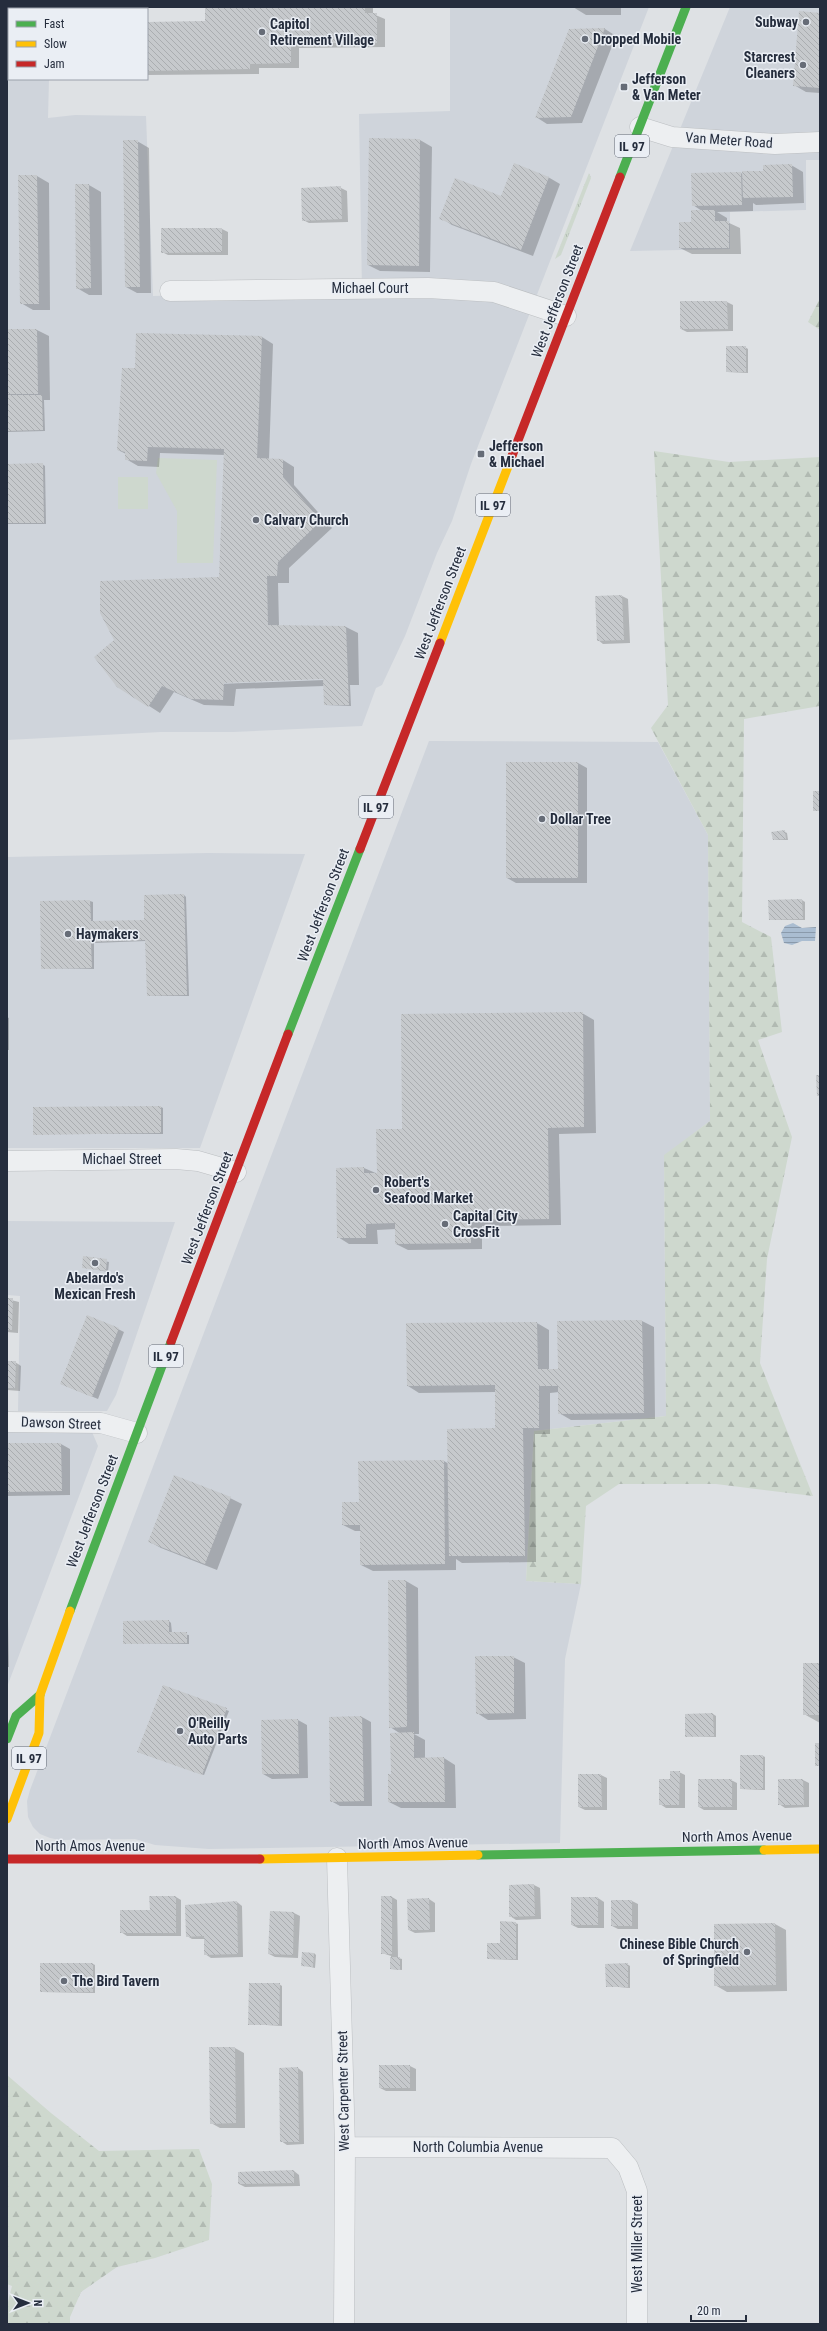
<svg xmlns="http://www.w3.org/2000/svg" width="827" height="2331" viewBox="0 0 827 2331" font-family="'Roboto Condensed',sans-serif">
  <defs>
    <pattern id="grass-tufts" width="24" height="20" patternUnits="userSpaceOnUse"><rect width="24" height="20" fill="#ced8ce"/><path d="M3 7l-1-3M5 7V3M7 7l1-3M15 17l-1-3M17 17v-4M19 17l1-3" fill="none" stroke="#b1bab2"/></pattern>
    <pattern id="forest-firs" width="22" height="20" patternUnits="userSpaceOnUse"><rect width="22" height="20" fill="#ced8ce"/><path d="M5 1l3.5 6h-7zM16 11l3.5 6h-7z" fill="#b1bab2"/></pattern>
    <pattern id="water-rules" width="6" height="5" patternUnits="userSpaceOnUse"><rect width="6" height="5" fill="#aabdd1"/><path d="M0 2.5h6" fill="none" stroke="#8a9aab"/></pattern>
    <pattern id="building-back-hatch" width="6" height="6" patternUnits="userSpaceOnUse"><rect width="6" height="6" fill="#c6c9cc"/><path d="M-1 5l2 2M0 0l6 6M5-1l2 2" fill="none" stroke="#aaadb0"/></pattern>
  </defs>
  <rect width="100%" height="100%" fill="#dee1e4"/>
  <path fill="#cfd4db" d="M7,7H51V9H9V79H49L48,118L75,115L146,116L153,296L362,291L359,114L450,111V7H649L471,464L452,521L437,553L405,636L382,685L376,688L362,726L233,732H161L7,740Z
    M730,7H820V160H806V210L730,212V249L630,251Z
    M429,741L658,742L708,835L710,1121L664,1156L666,1416L534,1431L526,1581L581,1584L565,1659L560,1843L209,1849L155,1845L135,1839L60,1840L50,1838L40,1834L33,1827L28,1817L27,1801L30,1790Z
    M208,853L305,854L200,1148H7V857Z
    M7,1221L175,1222L116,1395L107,1411H18L20,1296L7,1295Z
    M7,1432H92L98,1446L7,1687Z"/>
  <path fill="url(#grass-tufts)" d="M589,173L591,178L561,255L555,259Z"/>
  <path fill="url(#forest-firs)" d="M820,298V330L808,322Z
    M654,451L729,462L820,457V706L744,719L742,922L771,937L782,1032L758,1040L792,1137L767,1259L760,1363L813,1496L716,1484H619L586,1506L581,1584L526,1581L534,1431L666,1416L664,1155L710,1121L708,835L651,728L668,705Z
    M7,2075L51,2113L99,2151L199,2149L212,2184L209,2240L155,2258L117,2267L81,2292L70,2317V2324H7V2306L12,2286L7,2284Z"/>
  <path fill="#ced8ce" d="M158,458L217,460L213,563H177V511L156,473Z
    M118,477H148V509H118Z"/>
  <path fill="url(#water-rules)" d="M793,923L802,928L816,927L815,941H802L792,945L784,943L781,933L785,926Z"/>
  <path fill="#0003" fill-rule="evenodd" d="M206,7H373V14L385,19V47L299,48V68H259V74L147,75V23L206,22Z
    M573,7H621V15H586Z
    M820,14V93L806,92L794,85Z
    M605,29L616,36L582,123L547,124L536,117L570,30Z
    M420,140L432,147L430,272L380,271L368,265Z
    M137,141L149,148L151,293H137L126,287Z
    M791,165L803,172L804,203L756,205L753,203V211L717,212L727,218V222L740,228L741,254H692L680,248L692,223L702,211L693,205L741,173L744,175L764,172Z
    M37,176L49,183L50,310H33L21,303Z
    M548,177L560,184L533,256L452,225L441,218L502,197Z
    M89,185L101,192L102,295H89L77,288Z
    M341,188L347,191L348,222L309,223L303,220Z
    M162,229H222L228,232V255H168L162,252Z
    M681,302H727L733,305V331L687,332L681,329Z
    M7,330H37L49,336L50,400H44L45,431L7,432Z
    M262,337L273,344L269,459L283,460L294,467V485L332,528L289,568V583H278L279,626L346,627L358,633L359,685H350L351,706L325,705L324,686L236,689L234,706L204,705L174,692L160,713L118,686L220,578L225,455L160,453L159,467L138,466L126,459V454L118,450L136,369ZM324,678V680L219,684V682Z
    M745,347L748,349V373L727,372Z
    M42,464L45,466L46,524H7V465Z
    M622,596L628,599L630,643L603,644L598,640L596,597Z
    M507,763H578L587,768V883H516L507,878Z
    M785,832L787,833L788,840H774Z
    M184,895L186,897L189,996H148L146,941L94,943V969L42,968L41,902L90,901L93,902V922L146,921Z
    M802,900L805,902V920H770L769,901Z
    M582,1013L594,1020L596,1133L559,1134L561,1225L482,1226V1249L408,1250L396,1244V1229L377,1230L378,1244H349L338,1237L364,1168L378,1174Z
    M7,1017L9,1018V1050H7Z
    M161,1107L163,1108V1134H34Z
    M84,1257L109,1262L108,1272L83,1267Z
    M7,1299L19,1302L18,1333L7,1332Z
    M642,1321L654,1327L655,1419L571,1420L559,1413V1392L550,1393V1434H535L536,1562L462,1563L456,1559V1570L373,1571L361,1565V1531H355L343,1525L360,1503L444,1461L449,1464L496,1429V1392L419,1393L408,1386L537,1323L549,1330V1370H559L558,1322Z
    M118,1329L124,1332L98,1399L61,1384Z
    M7,1362H15L21,1366L20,1391L7,1390Z
    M7,1444H61L70,1449V1495L7,1496Z
    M230,1498L242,1504L217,1570L161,1548L150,1542Z
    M389,1581H406L418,1588L419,1734H414L425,1740V1758H444L455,1765L456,1808H401L389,1802L392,1775L401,1734L390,1727Z
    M7,1617L8,1618L9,1667H7Z
    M169,1621L171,1623L172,1633L189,1635V1644L124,1643Z
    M513,1657L525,1663L526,1719L488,1720L477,1713Z
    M820,1664V1723L804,1714Z
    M163,1686L229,1711L204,1775L141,1753Z
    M713,1714L716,1716V1737L686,1736Z
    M362,1717L371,1722L372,1806H340L331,1801L330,1718Z
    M298,1720L307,1725L308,1778L272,1779L263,1774Z
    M763,1756L765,1757V1790L741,1789Z
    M679,1772L685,1775V1808H666L660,1804L671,1780Z
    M601,1775L607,1778V1810H585L579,1807Z
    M731,1780L737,1783V1810H704L699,1807Z
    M779,1780H803L809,1783V1807L785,1808L779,1804Z
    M534,1885L540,1888L541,1919L516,1920L510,1916V1886Z
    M176,1897L181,1900V1936H127L121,1932L151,1911Z
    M392,1897L397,1900L398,1958L402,1959V1970L391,1969V1956L382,1953Z
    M572,1898H598L604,1902V1928H578L572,1925Z
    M429,1899L435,1903V1932L415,1933L409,1930Z
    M632,1901L638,1904V1929H618L612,1926Z
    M237,1902L242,1906L243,1957L211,1958L205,1954V1939H192L187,1936Z
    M271,1912L294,1913L300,1916L298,1958L275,1957L269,1954Z
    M515,1923L518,1924V1960L488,1959Z
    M775,1924L786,1930L787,1991L727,1992L715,1985Z
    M314,1953L316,1955L315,1968L302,1965Z
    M93,1964L95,1965V1993L41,1992Z
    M627,1964L630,1966V1988L607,1986Z
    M279,1984L282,1986V2026L249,2024Z
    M235,2048L244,2053L245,2128H220L211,2123Z
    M410,2066L416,2069V2091H386L380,2088Z
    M298,2068L303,2072L304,2144L287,2145L281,2141Z
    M294,2171L299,2175L300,2186L245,2187L239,2184Z"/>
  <path fill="url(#building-back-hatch)" d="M205,7H365V13H377V43H291V63L250,64V69L147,71V22L205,21Z
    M574,7H610V8H574Z
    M799,11L820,13V88L793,86Z
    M605,28L571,117L535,118L569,29Z
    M369,138L420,139L419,266L367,265Z
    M123,140H138L140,287H125Z
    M514,163L549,177L521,250L439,219L455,178L501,196Z
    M792,164L793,197L743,198L742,171H763V165Z
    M741,172L742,205L692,206L691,173Z
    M18,175H37L39,304H20Z
    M75,184H89L91,288L76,289Z
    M341,186L342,219L302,221L301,188Z
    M691,210H715V221H729V248H679V222H691Z
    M161,228H222V252L161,253Z
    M680,301H727L728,329H680Z
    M7,329H37L38,394H7Z
    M136,333L262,336L257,458L283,459V477L321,521L278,562L277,576H267L268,625L346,626L349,705H324L323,679L224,683L223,700L191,699L162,686L148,707L117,687L94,657L114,640L100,613V581L219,577L224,449L148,447L147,461L125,460V452L117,450L122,368H135Z
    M726,346H746V372H726Z
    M7,395H42L43,430L7,431Z
    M43,463L44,523H7V464Z
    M622,595L624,640L597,641L595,596Z
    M506,762H578V878H506Z
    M813,791H820V811H813Z
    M785,830L786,839L773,840L771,832Z
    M184,894L187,995L147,996L145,940L91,942L92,968L41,969L40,901L90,900L91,921L144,920V895Z
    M802,899L803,919L769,920L768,900Z
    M583,1012L584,1127L548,1128L549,1219L471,1220V1243L395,1244V1223L366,1224V1238H337L336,1168L364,1167V1173H377L376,1129H402L401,1014Z
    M816,1075H820V1096H817Z
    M161,1106V1133L33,1135V1107Z
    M83,1256L107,1259L106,1271L82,1268Z
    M7,1298H13L12,1330H7Z
    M87,1315L119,1328L92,1397L60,1384Z
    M642,1320L644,1413L558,1414V1386H539V1428H523L525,1556H449L447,1429L495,1428V1385L407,1386L406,1323L537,1322L538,1369H558L557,1321Z
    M7,1361H16L15,1388H7Z
    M7,1443H61L62,1491L7,1492Z
    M444,1460L445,1564L360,1565V1525H342V1502H359L358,1461Z
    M174,1475L231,1497L205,1564L148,1542Z
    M388,1580H406L407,1727L389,1728Z
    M169,1620V1632H187V1643L123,1644V1621Z
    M475,1656H514V1713L476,1714Z
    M803,1663H820V1715H803Z
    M163,1685L227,1708L202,1775L137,1752Z
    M713,1713L714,1736L685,1737V1714Z
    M362,1716L364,1801L330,1802L329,1717Z
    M298,1719L299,1774H262L261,1720Z
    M414,1732V1758L444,1757L445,1802H388V1774H391L390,1733Z
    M815,1743H820V1766H815Z
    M740,1755H763V1789H740Z
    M670,1771H680L679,1805H659V1779H670Z
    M578,1774H601L602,1807H578Z
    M698,1779H732V1807H698Z
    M778,1779H803L804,1805H778Z
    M534,1884L535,1916L509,1917V1885Z
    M149,1896H176V1933H120V1910H150Z
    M381,1896H392V1954H381Z
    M571,1897H598V1925H571Z
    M429,1898L430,1930H408L407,1899Z
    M611,1900H632V1926H611Z
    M237,1901L238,1954L204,1955V1936L186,1937L185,1905Z
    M270,1911L294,1912L293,1955L268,1954Z
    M500,1921L516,1922V1959H487V1943H500Z
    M775,1923L776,1985L714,1986V1924Z
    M302,1952L314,1953L313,1967L301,1966Z
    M390,1957H400V1970L390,1969Z
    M40,1963H93V1992H40Z
    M628,1963V1987H606L605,1964Z
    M249,1983H280L279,2025H248Z
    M209,2047H235L236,2123L210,2124Z
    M379,2065H410V2088H379Z
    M298,2067L299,2142H280L279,2068Z
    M294,2170V2183L238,2184V2172Z"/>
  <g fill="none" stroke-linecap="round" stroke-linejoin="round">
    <g stroke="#bcbfc2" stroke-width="21">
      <path id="street" d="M640,127L672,137L775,144L820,142
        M170,291L428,288L494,292L566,316
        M7,1161L176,1159L198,1161L236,1172
        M7,1422L101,1423L137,1433
        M337,1858L345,2147L344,2324
        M345,2147L612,2148L628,2167L637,2191V2324"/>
    </g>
    <use href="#street" stroke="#edeff1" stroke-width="20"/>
    <path stroke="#4caf50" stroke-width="9" d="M620,177L686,7
      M288,1034L360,849
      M70,1611L171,1342
      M7,1739L16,1716L40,1695
      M478,1855L764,1850"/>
    <path stroke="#ffc107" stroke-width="9" d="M440,643L512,456
      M7,1819L39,1733L40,1695L70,1611
      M764,1850L820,1849
      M260,1859L478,1855"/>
    <path stroke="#c62828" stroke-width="9" d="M512,456L620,177
      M360,849L440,643
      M171,1342L288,1034
      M7,1859H260"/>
  </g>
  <g fill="#666c77" stroke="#eaeef4" stroke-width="1.5">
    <circle cx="806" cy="22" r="4"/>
    <circle cx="262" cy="32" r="4"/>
    <circle cx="585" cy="39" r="4"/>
    <circle cx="803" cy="65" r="4"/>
    <rect x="620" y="83" width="8" height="8" rx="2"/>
    <rect x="477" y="450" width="8" height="8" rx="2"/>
    <circle cx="256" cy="520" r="4"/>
    <circle cx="542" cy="819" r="4"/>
    <circle cx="68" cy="934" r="4"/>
    <circle cx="376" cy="1190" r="4"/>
    <circle cx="445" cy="1224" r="4"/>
    <circle cx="95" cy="1263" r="4"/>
    <circle cx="180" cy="1731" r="4"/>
    <circle cx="747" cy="1952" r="4"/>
    <circle cx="64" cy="1981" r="4"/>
  </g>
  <g text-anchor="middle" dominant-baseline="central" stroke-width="3" stroke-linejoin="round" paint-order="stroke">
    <g fill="#eaeef4" stroke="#606774" stroke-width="1">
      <rect x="615" y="135" width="34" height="22" rx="3"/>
      <rect x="476" y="494" width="34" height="22" rx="3"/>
      <rect x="359" y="796" width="34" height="22" rx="3"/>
      <rect x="149" y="1345" width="34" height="22" rx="3"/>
      <rect x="12" y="1747" width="34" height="22" rx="3"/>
    </g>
    <g font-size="13" font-weight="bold" fill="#252d3d">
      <text x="632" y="146">IL 97</text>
      <text x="493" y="505">IL 97</text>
      <text x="376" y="807">IL 97</text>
      <text x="166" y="1356">IL 97</text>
      <text x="29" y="1758">IL 97</text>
    </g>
    <g font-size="14" font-weight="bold" fill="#252d3d" stroke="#eaeef4" text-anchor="start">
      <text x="798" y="22" text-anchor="end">Subway</text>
      <text x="270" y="24">Capitol<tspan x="270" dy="16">Retirement Village</tspan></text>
      <text x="593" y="39">Dropped Mobile</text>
      <text x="795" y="57" text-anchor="end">Starcrest<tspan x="795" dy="16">Cleaners</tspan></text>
      <text x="632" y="79">Jefferson<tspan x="632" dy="16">&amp; Van Meter</tspan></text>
      <text x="489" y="446">Jefferson<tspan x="489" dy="16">&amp; Michael</tspan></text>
      <text x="264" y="520">Calvary Church</text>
      <text x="550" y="819">Dollar Tree</text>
      <text x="76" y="934">Haymakers</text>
      <text x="384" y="1182">Robert's<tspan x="384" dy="16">Seafood Market</tspan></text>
      <text x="453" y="1216">Capital City<tspan x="453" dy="16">CrossFit</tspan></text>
      <text x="95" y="1278" text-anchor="middle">Abelardo's<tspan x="95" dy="16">Mexican Fresh</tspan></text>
      <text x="188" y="1723">O'Reilly<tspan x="188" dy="16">Auto Parts</tspan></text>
      <text x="739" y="1944" text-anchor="end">Chinese Bible Church<tspan x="739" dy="16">of Springfield</tspan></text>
      <text x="72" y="1981">The Bird Tavern</text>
    </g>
    <g font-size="14" fill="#252d3d" stroke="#eaeef4">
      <text transform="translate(729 140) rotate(4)">Van Meter Road</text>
      <text x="370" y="288">Michael Court</text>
      <text transform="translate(557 301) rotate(-69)">West Jefferson Street</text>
      <text transform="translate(440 603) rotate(-69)">West Jefferson Street</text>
      <text transform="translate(323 905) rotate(-69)">West Jefferson Street</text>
      <text x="122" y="1159">Michael Street</text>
      <text transform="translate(207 1208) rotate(-69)">West Jefferson Street</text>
      <text transform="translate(61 1423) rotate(2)">Dawson Street</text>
      <text transform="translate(92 1511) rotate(-69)">West Jefferson Street</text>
      <text transform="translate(737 1836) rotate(-1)">North Amos Avenue</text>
      <text transform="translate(413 1843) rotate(-1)">North Amos Avenue</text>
      <text x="90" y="1846">North Amos Avenue</text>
      <text transform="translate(343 2091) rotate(-91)">West Carpenter Street</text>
      <text x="478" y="2147">North Columbia Avenue</text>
      <text transform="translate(637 2244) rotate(-90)">West Miller Street</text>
    </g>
  </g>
  <rect width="827" height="2331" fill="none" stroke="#252d3d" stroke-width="16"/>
  <rect x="8" y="8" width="140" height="72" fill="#eaeef4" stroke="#9ba1ab"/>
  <rect x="16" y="21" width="20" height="6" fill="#4caf50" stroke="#9ba1ab"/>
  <text x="44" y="28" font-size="12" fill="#252d3d">Fast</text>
  <rect x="16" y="41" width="20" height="6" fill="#ffc107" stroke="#9ba1ab"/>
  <text x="44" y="48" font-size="12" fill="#252d3d">Slow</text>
  <rect x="16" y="61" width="20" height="6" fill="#c62828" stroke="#9ba1ab"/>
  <text x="44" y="68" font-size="12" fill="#252d3d">Jam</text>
  <g transform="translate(28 2303) rotate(90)" stroke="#eaeef4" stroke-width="3" paint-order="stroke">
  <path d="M0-3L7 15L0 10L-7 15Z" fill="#252d3d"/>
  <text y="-6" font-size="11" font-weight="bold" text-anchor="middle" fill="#252d3d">N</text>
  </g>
  <path d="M691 2315v6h55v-6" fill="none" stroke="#252d3d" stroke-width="2"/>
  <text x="697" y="2315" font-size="12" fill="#252d3d" stroke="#eaeef4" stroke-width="3" paint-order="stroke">20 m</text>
</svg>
